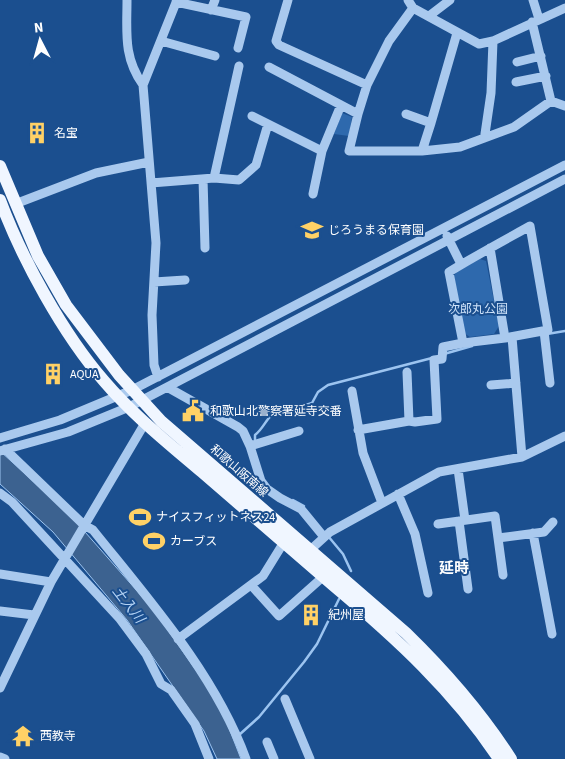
<svg xmlns="http://www.w3.org/2000/svg" width="565" height="759" viewBox="0 0 565 759" font-family="'Source Sans 3','Noto Sans JP',sans-serif">
  <rect width="100%" height="100%" fill="#1b4f8f"/>
  <path fill="#2e69ad" d="M342,113L352,117L349,136L334,134Z
    M480,259L486,261L499,326L494,334L470,337L464,333L454,276L456,272Z"/>
  <path fill="#3c6290" stroke="#9cc4f0" d="M0,451L70,515L153,609L214,696L225,718L241,759H217L204,731L127,620L53,532L0,484Z"/>
  <g fill="none" stroke-linecap="round" stroke-linejoin="round">
    <path stroke="#9cc4f0" stroke-width="2.5" d="M547,334L565,331
      M444,354L472,346
      M255,441V435C263,429 266,419 273,414C285,407 300,408 312,403L318,392L328,385L432,358
      M293,500L304,506
      M328,536L343,554L351,571
      M239,735L259,717L304,662L317,644L339,599"/>
    <path stroke="#a9c9ee" stroke-width="9" d="M127,0C127,32 123,57 143,85
      M288,0L276,41L279,45L367,85L389,41L413,8
      M408,0L413,8L479,44L493,41L565,8
      M533,0L539,19
      M176,2L246,17L238,48
      M211,10L215,0
      M429,16L450,0
      M532,22L551,101
      M161,41L215,56
      M517,62L541,56
      M269,67L358,114
      M516,82L546,76
      M367,85L358,114L349,151H422
      M406,114L431,123L457,33
      M252,116L322,151
      M431,123L422,151L460,147L514,127L551,101L565,106
      M485,134L491,93L493,41
      M214,178L239,180L256,165L268,124
      M203,179L205,248
      M151,183L214,178L239,66
      M313,194L322,151L341,105
      M15,204L96,173L149,162
      M447,236L461,264
      M490,248L505,338L463,343L449,272C475,256 503,241 530,226L548,330L505,338
      M154,282L185,280
      M544,331L550,383
      M512,337L522,457
      M407,372L409,421L415,422L437,419L434,360L442,359L443,347L463,343
      M158,377L154,365L152,315L156,243L143,85L177,0
      M491,385L516,383
      M167,387L238,427L243,431L250,446
      M352,391L363,453L382,503
      M358,430L409,421
      M299,431L250,446L261,481L267,489L280,498L301,509L324,537
      M0,438L60,420L132,390L565,165
      M5,449L84,525L93,530C149,600 215,674 246,759
      M0,451L68,432L129,407L565,179
      M458,469L465,520
      M0,493L12,502L120,619L146,654L161,684L171,690L195,724L209,759
      M398,494L415,534L428,593
      M459,521L468,589
      M438,524L495,516L503,575
      M533,533L552,634
      M498,538L544,532L553,522
      M308,552L330,532L439,472L522,457L565,436
      M0,574L51,582
      M251,585L279,616L324,576
      M0,611L34,615
      M178,639L263,576L284,542
      M0,688L51,582L145,423
      M285,699L310,759
      M267,742L274,759
      M0,757L5,759"/>
    <path stroke="#f0f6ff" stroke-width="12" d="M0,166L38,256L66,305L119,375L161,421L406,633C446,672 481,712 511,759
      M0,200C22,259 63,334 104,381C133,415 168,443 202,472C246,510 290,548 334,586C396,638 454,691 499,759"/>
  </g>
  <defs>
    <g id="building-bare" transform="scale(1.725)"><path d="M-4-6H4V6H1V3H-1V6H-4ZM-2.5-4.3h1.7v1.8h-1.7ZM.8-4.3h1.7v1.8H.8ZM-2.5-1h1.7V.8h-1.7ZM.8-1h1.7V.8H.8Z" fill="#ffd166" stroke="#1b4f8f" stroke-width="2.5" paint-order="stroke"/></g>
    <g id="school-bare" transform="scale(1.725)"><path d="M0-5L7-2L0 1L-7-2ZM-4 1L0 2.5L4 1V4Q0 6-4 4Z" fill="#ffd166" stroke="#1b4f8f" stroke-width="2.5" paint-order="stroke"/></g>
    <g id="civic-bare" transform="scale(1.725)"><path d="M-.6-6.5H3V-4.5H.6V-3L4-1V1h2V6H-6V1h2V-1L-.6-3ZM-1.2 2.5V6h2.4V2.5Z" fill="#ffd166" stroke="#1b4f8f" stroke-width="2.5" paint-order="stroke"/></g>
    <g id="stadium-bare" transform="scale(1.725)"><path d="M0-5a6.5 5 0 1 0 0 10a6.5 5 0 1 0 0-10ZM-3.5-1.8h7v3.6h-7Z" fill="#ffd166" stroke="#1b4f8f" stroke-width="2.5" paint-order="stroke"/></g>
    <g id="temple-bare" transform="scale(1.725)"><path d="M0-6L5-2H3V0L6.5 2.5H4V6H1.5V3h-3V6H-4V2.5H-6.5L-3 0V-2H-5Z" fill="#ffd166" stroke="#1b4f8f" stroke-width="2.5" paint-order="stroke"/></g>
  </defs>
  <g fill-rule="evenodd">
    <use href="#building-bare" x="37" y="133"/>
    <use href="#school-bare" x="312" y="230"/>
    <use href="#building-bare" x="53" y="374"/>
    <use href="#civic-bare" x="193" y="411"/>
    <use href="#stadium-bare" x="140" y="517"/>
    <use href="#stadium-bare" x="154" y="541"/>
    <use href="#building-bare" x="311" y="615"/>
    <use href="#temple-bare" x="23" y="736"/>
  </g>
  <g text-anchor="middle" dominant-baseline="central" stroke-width="4" stroke-linejoin="round" paint-order="stroke">
    <g font-size="12" fill="#fff" stroke="#1b4f8f" text-anchor="start">
      <text x="54" y="133">名宝</text>
      <text x="328" y="230">じろうまる保育園</text>
      <text x="70" y="374">AQUA</text>
      <text x="210" y="411">和歌山北警察署延寺交番</text>
      <text x="156" y="517">ナイスフィットネス24</text>
      <text x="170" y="541">カーブス</text>
      <text x="328" y="615">紀州屋</text>
      <text x="40" y="736">西教寺</text>
    </g>
    <g font-size="12" fill="#cfe3fa" stroke="#1b4f8f">
      <text x="478" y="309">次郎丸公園</text>
    </g>
    <g font-size="12" fill="#fff" stroke="#1b4f8f">
      <text transform="translate(239 471) rotate(41)">和歌山阪南線</text>
    </g>
    <g font-size="14" font-style="italic" fill="#b5d3f5" stroke="#1b4f8f">
      <text transform="translate(128 605) rotate(52)">土入川</text>
    </g>
    <g font-size="15" font-weight="bold" fill="#fff" stroke="#1b4f8f">
      <text x="454" y="568">延時</text>
    </g>
  </g>
  <g transform="translate(40 40) rotate(354)" stroke="#1b4f8f" stroke-width="4" paint-order="stroke">
  <path d="M0-4L9 19L0 12L-9 19Z" fill="#ffffff"/>
  <text y="-8" font-size="14" font-weight="bold" text-anchor="middle" fill="#ffffff">N</text>
  </g>
</svg>
